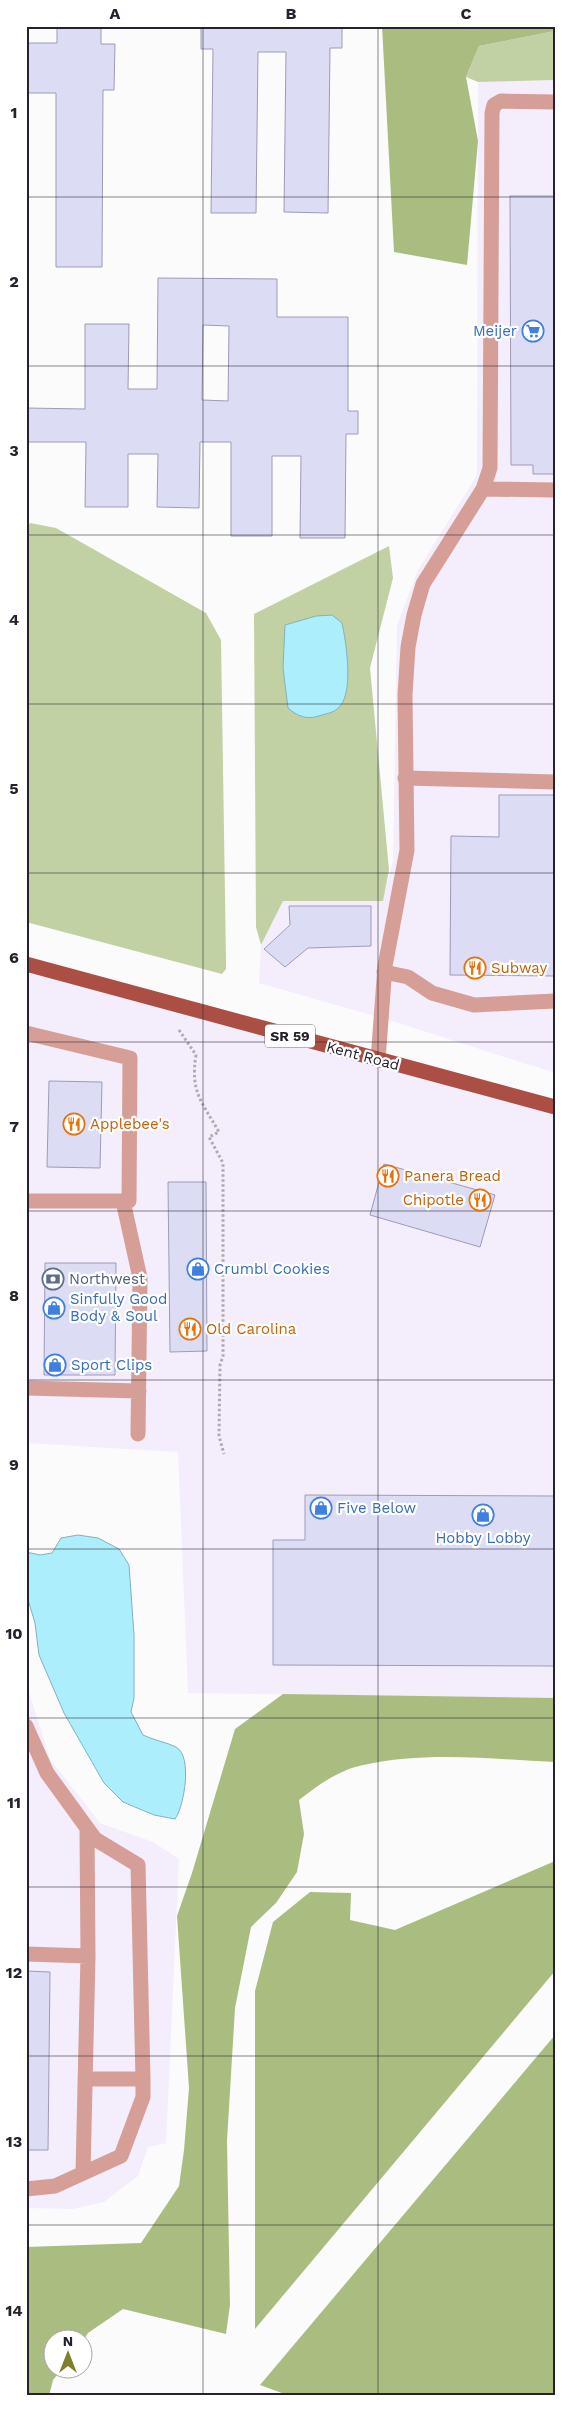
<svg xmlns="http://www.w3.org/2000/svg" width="581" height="2422" viewBox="0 0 581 2422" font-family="'Work Sans',sans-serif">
  <rect width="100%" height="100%" fill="#fbfbfb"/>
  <path fill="#f4edfc" d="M555,80V1073L389,1020L259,983L261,945L283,901L383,900L393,860L397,625L418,570L477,475L478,82Z
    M26,971L555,1111V1698L188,1693L178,1452L26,1443Z
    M26,1683L50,1759L100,1823L153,1842L179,1859L166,2143L148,2147L138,2176L104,2202L73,2209L26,2208Z"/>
  <path fill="#c2d1a4" d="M555,31V80L478,82L466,77L479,46Z
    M30,523L56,528L206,613L221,640L226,960V969L222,974L26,922V531Z
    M389,546L393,578L370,668L389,870L383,901H283L261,945L256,927L254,614Z"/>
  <path fill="#aabd81" d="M382,26H555V31L479,46L466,77L478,141L467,265L394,252Z
    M283,1694L555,1698V1762C492,1759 425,1751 363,1765C339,1770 318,1785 299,1800L304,1834L297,1872L276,1903L251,1927L235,2008L227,2141L230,2305L226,2334L123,2309L88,2333L83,2341L52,2340V2370H61L53,2380L49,2396H26V2247L141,2243L179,2186L184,2150L189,2088L177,1916L192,1873L235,1729Z
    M555,1861V1971L255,2329V1991L273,1922L310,1892L351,1893L350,1920L395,1930Z
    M555,2035V2396H290L260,2385Z"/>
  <path fill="#adeefd" stroke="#84b0be" d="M332,615L342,623C346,641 355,697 337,709C333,713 324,714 319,716C306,720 297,716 288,708L283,668L285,625L316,616Z
    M78,1535L98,1538L119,1549L129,1565L134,1635V1698L131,1712L143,1735C153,1740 166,1742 176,1747C193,1756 184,1807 175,1819L154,1815L123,1802L104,1783L64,1713L39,1655L35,1623L26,1593V1552L40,1555L52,1553L61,1538Z"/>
  <path fill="#dddcf5" stroke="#9d9bb9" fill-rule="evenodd" d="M57,26H101V44H115L114,90H103L102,267H56V93H26V43H57Z
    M201,26H342V48H330L328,213L284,212L286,52H258L256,213H211L213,49H201Z
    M510,196H555V474H533V465H511Z
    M158,278L277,279V317H348V411H358V434H346L345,538H300L301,456H272V536H231V442H200L199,508L157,507L158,454H128V507H85L86,442H26V408L85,409V324H129L128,389H157ZM203,325L229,326L228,401L202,400Z
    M499,795H555V976L450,975L451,836L499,837Z
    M289,906H371V946L308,948L285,967L264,949L290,925Z
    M49,1081L102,1082L100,1168L47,1167Z
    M384,1164L495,1195L480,1247L370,1215Z
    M168,1182H206L207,1351L170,1352Z
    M45,1263H116L115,1375H44Z
    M305,1495L555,1496V1666L273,1665V1540H305Z
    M26,1971L50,1972L48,2150H26Z"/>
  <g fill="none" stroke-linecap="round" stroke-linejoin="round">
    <path stroke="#adabaf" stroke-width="3" stroke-dasharray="2.5 2.5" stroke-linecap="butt" d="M179,1030L196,1055C190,1092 202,1102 219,1132L209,1137L223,1163V1356L220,1365L219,1436L224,1454"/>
    <path stroke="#d59f97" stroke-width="15" d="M483,489L555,490
      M405,778L555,782
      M384,972L408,977L432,993L474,1005L555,1001
      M26,1033L130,1058L129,1201H26
      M378,1060L385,966L407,850L405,695L408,647L414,615L423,584L483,489L490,468L492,113L494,105L501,101L555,102
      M123,1201L140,1278L138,1434
      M26,1388L139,1391
      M26,1726L47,1773L95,1839L138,1865L143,2079V2097L121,2156L55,2186L26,2189
      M26,1954L88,1956L87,1829
      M85,2079H143
      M83,2173L88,1956"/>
    <path stroke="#ab4f45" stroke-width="15" d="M26,964L555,1107"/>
  </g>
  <path fill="none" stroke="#26212c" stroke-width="1" stroke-opacity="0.55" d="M203,26V2396M378,26V2396M26,197H555M26,366H555M26,535H555M26,704H555M26,873H555M26,1042H555M26,1211H555M26,1380H555M26,1549H555M26,1718H555M26,1887H555M26,2056H555M26,2225H555"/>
  <defs>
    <g id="supermarket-ring" transform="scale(1.125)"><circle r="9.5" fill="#fff" stroke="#3f7fe0" stroke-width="1.5"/><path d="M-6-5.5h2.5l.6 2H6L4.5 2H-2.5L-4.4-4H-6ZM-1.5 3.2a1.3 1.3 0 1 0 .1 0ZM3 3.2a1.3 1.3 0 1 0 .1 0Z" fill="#3f7fe0"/></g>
    <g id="restaurant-ring" transform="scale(1.125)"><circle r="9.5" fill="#fff" stroke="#e8710a" stroke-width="1.5"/><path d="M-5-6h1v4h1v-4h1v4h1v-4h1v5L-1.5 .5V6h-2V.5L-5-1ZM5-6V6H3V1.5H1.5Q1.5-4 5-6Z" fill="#e8710a"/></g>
    <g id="shop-ring" transform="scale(1.125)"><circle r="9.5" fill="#fff" stroke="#3f7fe0" stroke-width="1.5"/><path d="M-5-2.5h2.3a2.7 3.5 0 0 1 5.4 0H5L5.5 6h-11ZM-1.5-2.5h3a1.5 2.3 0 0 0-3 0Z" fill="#3f7fe0"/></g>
    <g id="bank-ring" transform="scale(1.125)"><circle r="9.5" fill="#fff" stroke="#5c6f8a" stroke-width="1.5"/><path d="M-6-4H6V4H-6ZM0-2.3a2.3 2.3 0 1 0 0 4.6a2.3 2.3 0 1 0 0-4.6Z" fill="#5c6f8a"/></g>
  </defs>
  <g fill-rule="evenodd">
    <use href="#supermarket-ring" x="533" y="331"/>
    <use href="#restaurant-ring" x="475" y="968"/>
    <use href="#restaurant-ring" x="74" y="1124"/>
    <use href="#restaurant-ring" x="388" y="1176"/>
    <use href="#restaurant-ring" x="480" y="1200"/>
    <use href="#shop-ring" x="198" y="1269"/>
    <use href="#bank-ring" x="53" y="1279"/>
    <use href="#shop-ring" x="54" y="1308"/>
    <use href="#restaurant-ring" x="190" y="1329"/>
    <use href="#shop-ring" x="55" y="1365"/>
    <use href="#shop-ring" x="321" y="1508"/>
    <use href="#shop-ring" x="483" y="1515"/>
  </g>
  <g text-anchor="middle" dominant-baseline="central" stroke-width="4.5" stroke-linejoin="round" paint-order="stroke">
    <rect fill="#fff" stroke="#67646b" stroke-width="1" x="265" y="1024.5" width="50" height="23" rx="4"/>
    <g font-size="14" font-weight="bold" fill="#26212c">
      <text x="290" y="1036">SR 59</text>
    </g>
    <g font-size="15" fill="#366cbe" stroke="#fff" text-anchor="start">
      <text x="517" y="331" text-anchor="end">Meijer</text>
      <text x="214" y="1269">Crumbl Cookies</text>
      <text x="70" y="1299">Sinfully Good<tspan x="70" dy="17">Body &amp; Soul</tspan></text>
      <text x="71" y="1365">Sport Clips</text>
      <text x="337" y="1508">Five Below</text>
      <text x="483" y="1538" text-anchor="middle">Hobby Lobby</text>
    </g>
    <g font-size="15" fill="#c56008" stroke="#fff" text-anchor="start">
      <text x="491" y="968">Subway</text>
      <text x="90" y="1124">Applebee's</text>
      <text x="404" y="1176">Panera Bread</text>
      <text x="464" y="1200" text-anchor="end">Chipotle</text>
      <text x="206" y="1329">Old Carolina</text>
    </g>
    <g font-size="15" fill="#26212c" stroke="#fff">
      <text transform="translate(363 1056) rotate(15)">Kent Road</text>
    </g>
    <g font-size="15" fill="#4e5e75" stroke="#fff" text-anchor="start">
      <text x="69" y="1279">Northwest</text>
    </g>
  </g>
  <rect width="581" height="2422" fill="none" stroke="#ffffff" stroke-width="55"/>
  <g transform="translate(68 2354)"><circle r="24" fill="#ffffff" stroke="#a8a6ab"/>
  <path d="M0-4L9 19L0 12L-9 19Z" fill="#817f27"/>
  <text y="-8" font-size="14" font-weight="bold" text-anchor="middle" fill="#26212c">N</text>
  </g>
  <rect x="28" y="28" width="526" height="2366" fill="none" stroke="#26212c" stroke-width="2"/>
  <g font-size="16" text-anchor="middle" font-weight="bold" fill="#26212c">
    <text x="115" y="19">A</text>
    <text x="291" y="19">B</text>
    <text x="466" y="19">C</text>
    <text x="14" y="118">1</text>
    <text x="14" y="287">2</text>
    <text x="14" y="456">3</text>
    <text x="14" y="625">4</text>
    <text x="14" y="794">5</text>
    <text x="14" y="963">6</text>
    <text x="14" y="1132">7</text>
    <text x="14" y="1301">8</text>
    <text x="14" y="1470">9</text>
    <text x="14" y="1639">10</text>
    <text x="14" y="1808">11</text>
    <text x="14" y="1978">12</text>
    <text x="14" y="2147">13</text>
    <text x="14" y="2316">14</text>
  </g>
</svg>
